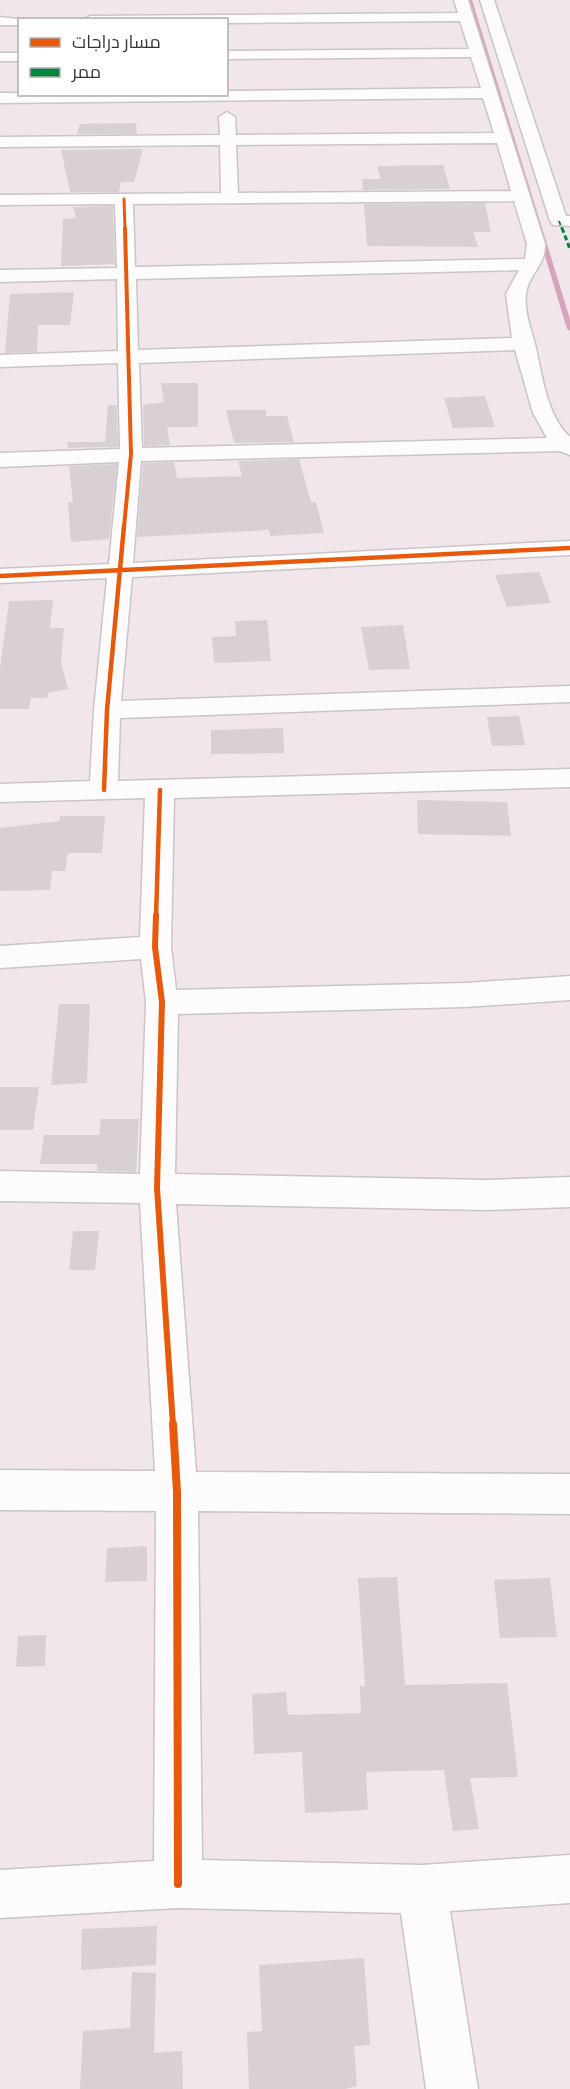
<svg xmlns="http://www.w3.org/2000/svg" width="570" height="2089" viewBox="0 0 570 2089" font-family="'Exo 2',Cairo,sans-serif">
  <rect width="100%" height="100%" fill="#f0e6eb"/>
  <g fill="none" stroke-linecap="round" stroke-linejoin="round">
    <path fill="#d7a4be" fill-rule="evenodd" d="M468,0H472L570,319V331L567,329Z"/>
  </g>
  <path fill="#d8d0d3" d="M136,123L137,134H77L80,124Z
    M143,149L134,182H121L119,192H70L61,150Z
    M443,165L450,189L363,190L362,179H381L377,166Z
    M485,203L491,232H473L478,247L367,246L364,204Z
    M113,206L115,264L61,266L63,219L76,218L73,207Z
    M74,292L70,325H38L37,352L5,353L10,294Z
    M161,383H198V427H167L170,445L144,446L143,405L164,402Z
    M485,396L495,427L453,428L444,398Z
    M108,405H117L118,447L68,448L67,442H105Z
    M226,410H266V416H287L294,442L234,443Z
    M299,459L311,502H316L324,533L270,536L269,530L137,537L143,463L174,462L177,478L242,476L238,461Z
    M117,464L109,539L71,542L68,502H73L69,466Z
    M539,572L551,603L507,607L495,575Z
    M53,600L50,628H64L61,662L68,689L48,693L47,698H31L29,709H0V668L9,601Z
    M267,620L271,661L214,663L212,637L236,636L235,621Z
    M403,625L410,669L369,670L361,627Z
    M519,716L525,745L492,746L487,717Z
    M283,728L284,753L211,754V730Z
    M417,800L507,802L511,836L418,834Z
    M60,816H105L102,853H68L65,871H52L50,890L0,891V828L59,821Z
    M59,1004H90L87,1083L51,1085Z
    M0,1087H39L33,1130H0Z
    M101,1119H139L136,1172L97,1171V1164H40L44,1135H99Z
    M73,1231H99L95,1270H69Z
    M147,1546V1581L105,1582L107,1548Z
    M397,1577L405,1685L507,1683L518,1777L470,1778L479,1829L453,1831L444,1770L366,1772L368,1810L305,1813L302,1752L254,1754L252,1694L286,1692L288,1715L361,1713L360,1686H365L358,1578Z
    M550,1578L557,1637L500,1638L494,1580Z
    M46,1635L45,1666L16,1667L18,1636Z
    M157,1926L156,1965L81,1970L82,1929Z
    M364,1958L370,2045L354,2046L357,2086L345,2089H249L247,2032L262,2031L259,1965Z
    M132,1972L156,1973L154,2053L182,2051L183,2089H80L83,2031L130,2028Z"/>
  <g fill="none" stroke-linecap="round" stroke-linejoin="round">
    <g stroke="#cbc4c8" stroke-width="3">
      <path id="minor" d="M454,0H468L545,244C546,265 528,275 526,294C524,312 531,328 535,344C542,373 546,415 570,437V455L560,451L141,461L133,563L570,541V555L132,577L121,701L570,686V702L120,718L118,781L570,769V787L174,798L171,947L176,990L465,983L570,976V1000L465,1007L178,1014L175,1174L487,1180L570,1177V1207L487,1210L176,1204L196,1472L570,1474V1514L198,1511L202,1860L422,1865L570,1855V1903L450,1911L478,2089H426L401,1913L178,1908L0,1918V1870L154,1861L156,1511L0,1510V1470L155,1471L140,1203L0,1201V1171L140,1174L146,1002L141,959L0,968V946L140,937L145,798L0,802V784L90,781L94,710L107,578L0,583V569L109,564L119,462L0,467V453L120,449L118,363L0,367V355L118,351L117,279L0,282V270L117,268L115,204L0,205V195L221,193L220,145L0,147V137L220,135L219,117L227,112L235,117L236,135L494,133L483,98L0,103V93L226,94V91L481,88L471,57L226,59V51L469,49L460,21L226,23V20H83L90,16L458,13ZM497,143L511,191L238,193L236,145ZM514,201L527,244L525,259L135,267L133,204ZM519,270L506,294L512,338L138,350L136,279ZM515,350L533,413L547,438L142,448L139,363Z
        M480,0H494L566,216H570V226L553,225L550,221Z
        M0,17L26,20H20V25H0Z
        M0,53H20V61H0Z"/>
    </g>
    <use href="#minor" fill="#fdfbfc" fill-rule="evenodd"/>
    <path stroke="#00873e" stroke-width="2" stroke-dasharray="4.5 2" stroke-linecap="butt" d="M559,221L562,229"/>
    <path stroke="#00873e" stroke-width="3" stroke-dasharray="5 3" stroke-linecap="butt" d="M562,228L570,249"/>
    <g stroke="#fff" stroke-width="4.5">
      <path id="cycleway-far4" d="M124,199L125,229"/>
    </g>
    <g stroke="#fff" stroke-width="6">
      <path id="cycleway-far3" d="M124,527L131,454L125,228"/>
    </g>
    <g stroke="#fff" stroke-width="8">
      <path id="cycleway-far2" d="M0,576L570,548
        M104,790L107,710L124,526
        M156,917L160,790"/>
    </g>
    <g stroke="#fff" stroke-width="10">
      <path id="cycleway-far1" d="M156,915L155,947L162,1002L157,1188L173,1425"/>
    </g>
    <g stroke="#fff" stroke-width="12">
      <path id="cycleway" d="M173,1424L177,1492L178,1884"/>
    </g>
    <use href="#cycleway-far4" stroke="#e8590c" stroke-width="3"/>
    <use href="#cycleway-far3" stroke="#e8590c" stroke-width="4"/>
    <use href="#cycleway-far2" stroke="#e8590c" stroke-width="4.5"/>
    <use href="#cycleway-far1" stroke="#e8590c" stroke-width="6"/>
    <use href="#cycleway" stroke="#e8590c" stroke-width="8"/>
  </g>
  <rect x="18" y="18" width="210" height="78" fill="#ffffff" stroke="#b0adaf" stroke-width="1.5"/>
  <rect x="30" y="38" width="30" height="9" fill="#e8590c" stroke="#b0adaf" stroke-width="1.5"/>
  <text x="72" y="48" font-size="18" fill="#3a3336">مسار دراجات</text>
  <rect x="30" y="68" width="30" height="9" fill="#00873e" stroke="#b0adaf" stroke-width="1.5"/>
  <text x="72" y="78" font-size="18" fill="#3a3336">ممر</text>
</svg>
